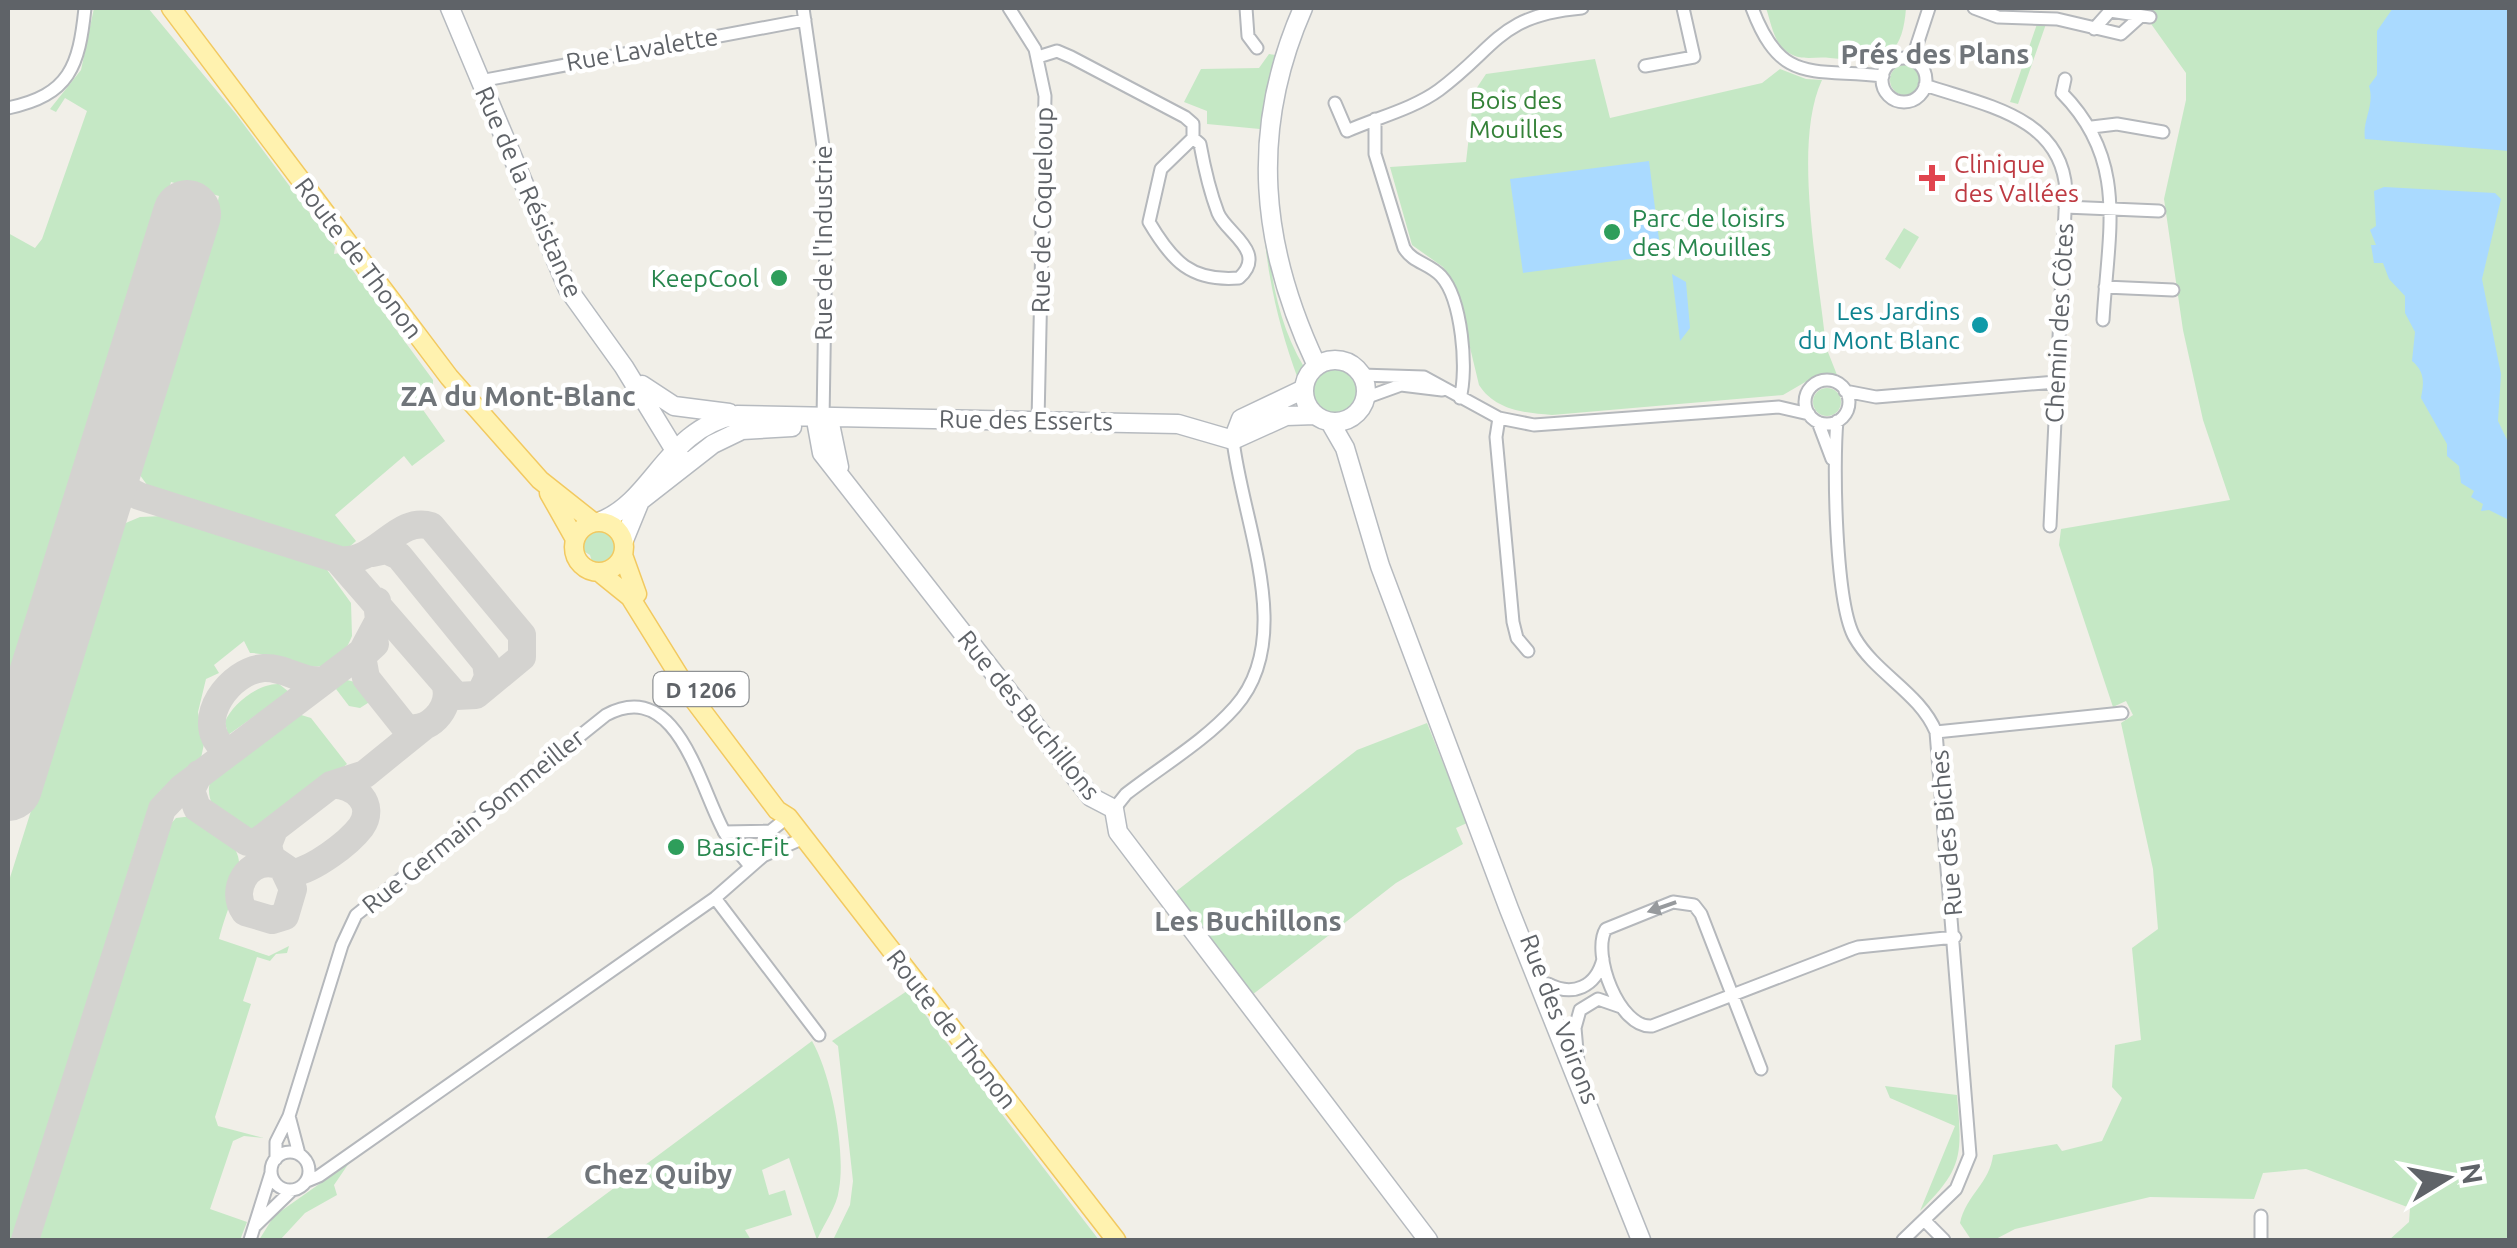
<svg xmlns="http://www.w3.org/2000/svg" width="2517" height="1248" viewBox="0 0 2517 1248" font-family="Ubuntu,sans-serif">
  <rect width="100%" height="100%" fill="#f1efe8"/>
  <path fill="#c5e8c5" d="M94,8H148L236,114L335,247L334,254L340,253L433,380V397L421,407L445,441L412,466L404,456L335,515L356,541L347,549L150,489L137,471L204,266L200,262L213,241L221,212L216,210L219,196L171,182L168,193L163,192L8,685V233L35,248L42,239L87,111L65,98L56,112L50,109L81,70Z
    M1766,8H1906C1902,64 1878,62 1830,58C1814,56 1800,62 1786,51C1773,41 1771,22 1766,8Z
    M2154,8H2509V1240H2389L2409,1222L2410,1208L2306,1169L2263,1173L2254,1199L2150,1197L2015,1229L1994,1240L1970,1238L1960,1223C1966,1195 1990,1183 1993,1155L2057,1144L2062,1151L2102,1141L2122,1098L2112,1087L2115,1045L2141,1040L2132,948L2158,929L2153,869L2121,723L2133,715L2126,701L2113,707L2059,545L2061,529L2230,500L2203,420L2183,330L2164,199L2186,100V73L2149,21Z
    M2037,24H2046L2018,104L2010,102Z
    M1269,54L1276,55L1260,129L1207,124V111L1184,102L1201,69L1259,68Z
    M1595,59L1610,118L1762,83L1780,69L1806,79L1822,80C1792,144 1819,274 1826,347L1837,375L1819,374L1783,395L1552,415C1524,413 1495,410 1479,385L1455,285L1443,267L1412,245L1390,167L1466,162L1474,92L1486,74Z
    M1890 80a15 15 0 1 1 30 0a15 15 0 1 1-30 0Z
    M1263,129C1266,210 1262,297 1304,367L1298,379C1267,295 1257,218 1263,129Z
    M1904,228L1919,237L1900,269L1885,259Z
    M1311 391a23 23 0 1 1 46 0a23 23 0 1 1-46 0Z
    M1813 402a14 14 0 1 1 28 0a14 14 0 1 1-28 0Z
    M163,516L325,567L351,603L352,636C329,693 290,653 250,653L244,641L214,665L219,673L206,679L198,712L204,744L201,758L160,791L144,821L12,1240H8V884L121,525L140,517Z
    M604,527L615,534L618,550L611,562L593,565L590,555L580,549L583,536L590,529Z
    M343,679L359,683L371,701L360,708L349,706L336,689Z
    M279,684L289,692L228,735L225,722C232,704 259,683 279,684Z
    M298,714L311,718L347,764L263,831C235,833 200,809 211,779Z
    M1427,723L1467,823L1456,828L1463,844L1396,883L1252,995L1174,893L1357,750Z
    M193,816C266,853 235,876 219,939L269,956L289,946L287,953L276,954L270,961L257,957L243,1001L251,1004L215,1117L218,1126L264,1138L244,1136L233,1141L210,1209L247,1222L240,1240H37L166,829L176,818Z
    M907,991L1099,1240H833L850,1205L853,1181L838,1046L832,1041Z
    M812,1041C831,1074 846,1150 839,1189C837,1207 824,1223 817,1240L789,1158L762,1170L769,1195L785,1190L792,1215L745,1230L751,1240H544Z
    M1885,1086L1957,1095C1962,1154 1964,1168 1920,1211L1955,1126L1890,1098Z
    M349,1163L334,1185L337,1195L305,1213L280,1240H259L274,1216Z"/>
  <path fill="#aadaff" d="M2393,8H2509V151L2365,139C2362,120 2375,106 2369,86L2377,75V31Z
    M1649,161L1661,255L1523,273L1510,179Z
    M2384,187L2495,193L2501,199L2482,279L2501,374L2498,421L2509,444V520L2489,510L2481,511L2483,504L2471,497L2474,491L2461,483L2459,466L2447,456V444L2421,398C2424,382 2425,372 2412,361L2415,332L2405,313V296L2389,279L2383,263H2374L2371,245H2376L2370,230L2376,226L2374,191Z
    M1672,274L1686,282L1690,328L1680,341Z"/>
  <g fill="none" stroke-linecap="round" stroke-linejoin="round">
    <path stroke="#d4d3d0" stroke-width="28" d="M113,450C112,472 119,487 139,496L337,559L340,560C377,564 397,515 431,526L522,635V657L476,695L456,696L337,559
      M372,553L386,550L399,556L486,663L488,677L482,690
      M375,644L362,656L366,678L405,727C428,734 451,709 446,687
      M233,749L223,748C193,720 230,670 264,668C287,667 302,684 325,680
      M199,774L191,790L197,808L247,842H257L331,785L365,774L423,727
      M273,832L268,845L271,858L293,873C314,869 348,844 361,827C377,804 354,783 331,785
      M266,857L275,864C248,858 229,890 245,912L272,920L285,916L293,889L284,870
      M25,1240L162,809L182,788L362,652L379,620L377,601"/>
    <path stroke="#d4d3d0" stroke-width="68" d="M8,787L187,214"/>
    <g stroke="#b5b8bc" stroke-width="15">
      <path id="street" d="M803,8L827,174L823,420
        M1009,8L1035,49L1045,96L1038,421
        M1246,8L1248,36L1257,48
        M1752,8C1781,85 1811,68 1883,76
        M1974,8L1998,17L2057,19L2121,34L2141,16
        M2094,29L2110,11L2150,17
        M1038,57L1057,51L1071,57L1185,117L1193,124V138
        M1882 80a22 22 0 1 1 44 0a22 22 0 1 1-44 0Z
        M1912,60L1929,8
        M1645,66L1694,57L1683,8
        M2065,79L2062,93C2129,161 2108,232 2103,320
        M480,81L805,20
        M1925,85C1983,105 2062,116 2066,191L2050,526
        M1335,103L1347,131C1376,118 1413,109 1439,90C1497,47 1499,15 1582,8
        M8,108C70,95 79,66 85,8
        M1375,119V154L1404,248C1413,263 1429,263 1441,276C1462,299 1468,370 1460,398
        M2092,127L2117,124L2163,132
        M1193,138L1200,144C1204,166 1210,192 1218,213C1226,233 1268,252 1239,278C1191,282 1172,261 1149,222L1161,169Z
        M2065,207L2159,211
        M2105,287L2173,290
        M1361,375L1424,377L1499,418L1534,425L1779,407L1809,414
        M1805 402a22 22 0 1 1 44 0a22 22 0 1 1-44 0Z
        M1845,391L1876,397L2056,382
        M1365,398L1401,385L1442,390
        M1499,418L1496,437L1513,622L1517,638L1528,651
        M1837,421C1833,462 1835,605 1855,638C1876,674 1920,693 1936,732L1970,1155L1956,1189L1903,1240
        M1818,422L1832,459
        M1936,732L2122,713
        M1114,809L1126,794C1162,766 1205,741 1235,707C1297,638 1242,521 1233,440
        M724,832L770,831
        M763,856L768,833L788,817
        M715,898L819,1035
        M1548,984C1573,997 1596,987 1603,959
        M1578,1062L1575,1028L1580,1010L1598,999L1621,1007
        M1761,1069L1701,914L1694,905L1673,902L1606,929C1591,953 1619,1029 1652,1026L1852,949L1858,947L1955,937
        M289,1116L299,1154
        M271 1171a19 19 0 1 1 38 0a19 19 0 1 1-38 0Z
        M276,1159V1142L289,1116L342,945L356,915L606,715C679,676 700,791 726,835C733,846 742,856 750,866
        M307,1181L319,1176L715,898L763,856L804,838
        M2261,1216V1240
        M1924,1220L1944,1240
        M256,1225L292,1190
        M250,1240L271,1173"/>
    </g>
    <g stroke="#b6babf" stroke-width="21">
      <path id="secondary" d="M450,8L568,289L624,367L679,457L687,463
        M1303,8C1249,131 1260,246 1317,366
        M1304 391a31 31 0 1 1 62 0a31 31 0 1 1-62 0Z
        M642,385L674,406L729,413
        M829,419L839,467
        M816,420L822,453L1091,797L1114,809L1118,832L1428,1240
        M1330,422L1345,448L1380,566L1509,909L1641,1240
        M1233,440L1241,419L1304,389
        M1233,440L1286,416L1315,415
        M601,521C654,500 667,428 737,415L1178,424L1233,440
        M624,540L640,501L713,444L742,430L792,427"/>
    </g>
    <g stroke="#f2c960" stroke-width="21">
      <path id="primary" d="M171,8L449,377L540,480L593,522
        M549,493L575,539
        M574 547a25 25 0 1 1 50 0a25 25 0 1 1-50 0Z
        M623,555L637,594
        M599,572L630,597L694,700L777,810L788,817L1116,1240"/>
    </g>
    <use href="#street" stroke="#fff" stroke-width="11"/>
    <use href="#secondary" stroke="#fff" stroke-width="18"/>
    <use href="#primary" stroke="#fff2af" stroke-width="18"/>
  </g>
  <defs><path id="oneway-solid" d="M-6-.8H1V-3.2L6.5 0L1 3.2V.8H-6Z" transform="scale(2.5)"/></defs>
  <use fill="#979a9d" href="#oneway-solid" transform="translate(1662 907) rotate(161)"/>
  <path fill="#e0444e" stroke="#fff" stroke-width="4" d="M1927 163h10v10h10v10h-10v10h-10v-10h-10v-10h10z"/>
  <g fill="#2e9e5b" stroke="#fff" stroke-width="4">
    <circle cx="1612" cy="232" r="10"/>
    <circle cx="779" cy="278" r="10"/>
    <circle cx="676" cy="847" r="10"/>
  </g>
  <circle fill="#0f9aa8" stroke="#fff" stroke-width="4" cx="1980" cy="325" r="10"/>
  <g text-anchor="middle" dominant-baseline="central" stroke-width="9" stroke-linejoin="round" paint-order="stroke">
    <rect fill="#fff" stroke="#8f9295" stroke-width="2.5" x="653.5" y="672" width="95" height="34" rx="8"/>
    <g font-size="22" font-weight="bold" fill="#5f6368">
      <text x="701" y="689">D 1206</text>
    </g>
    <g font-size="25" fill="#5f6368" stroke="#fff">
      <text transform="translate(642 49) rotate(-10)">Rue Lavalette</text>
      <text transform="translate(529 192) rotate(66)">Rue de la Résistance</text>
      <text transform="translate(1042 210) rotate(-89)">Rue de Coqueloup</text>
      <text transform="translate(823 243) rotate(-90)">Rue de l'Industrie</text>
      <text transform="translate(359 258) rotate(53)">Route de Thonon</text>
      <text transform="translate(2059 323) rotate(-87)">Chemin des Côtes</text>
      <text transform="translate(1026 420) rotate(1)">Rue des Esserts</text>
      <text transform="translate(1029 715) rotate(51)">Rue des Buchillons</text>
      <text transform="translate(473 821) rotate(-39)">Rue Germain Sommeiller</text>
      <text transform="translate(1946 833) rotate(-95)">Rue des Biches</text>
      <text transform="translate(1560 1019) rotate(69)">Rue des Voirons</text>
      <text transform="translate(952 1029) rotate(52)">Route de Thonon</text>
    </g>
    <g font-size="25" fill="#348238" stroke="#fff">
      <text x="1516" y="100">Bois des<tspan x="1516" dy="29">Mouilles</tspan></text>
    </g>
    <g font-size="25" fill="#be3a42" stroke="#fff" text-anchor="start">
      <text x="1954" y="164">Clinique<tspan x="1954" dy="29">des Vallées</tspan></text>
    </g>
    <g font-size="25" fill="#27864d" stroke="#fff" text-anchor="start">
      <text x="1632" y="218">Parc de loisirs<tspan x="1632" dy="29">des Mouilles</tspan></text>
      <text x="759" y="278" text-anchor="end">KeepCool</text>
      <text x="696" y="847">Basic-Fit</text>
    </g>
    <g font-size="25" fill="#0d838f" stroke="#fff" text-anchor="end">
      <text x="1960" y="311">Les Jardins<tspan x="1960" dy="29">du Mont Blanc</tspan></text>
    </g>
    <g font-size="28" font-weight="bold" fill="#70757a" stroke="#fff">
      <text x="1935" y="53">Prés des Plans</text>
      <text x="518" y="395">ZA du Mont-Blanc</text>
      <text x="1248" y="920">Les Buchillons</text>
      <text x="658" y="1173">Chez Quiby</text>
    </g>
  </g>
  <rect width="2517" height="1248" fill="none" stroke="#5f6368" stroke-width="20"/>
  <g transform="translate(2447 1178) rotate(80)" stroke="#ffffff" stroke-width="8" paint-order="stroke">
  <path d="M0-8L18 38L0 25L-18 38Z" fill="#5f6368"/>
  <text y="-15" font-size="28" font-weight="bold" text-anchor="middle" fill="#5f6368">N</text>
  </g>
</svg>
